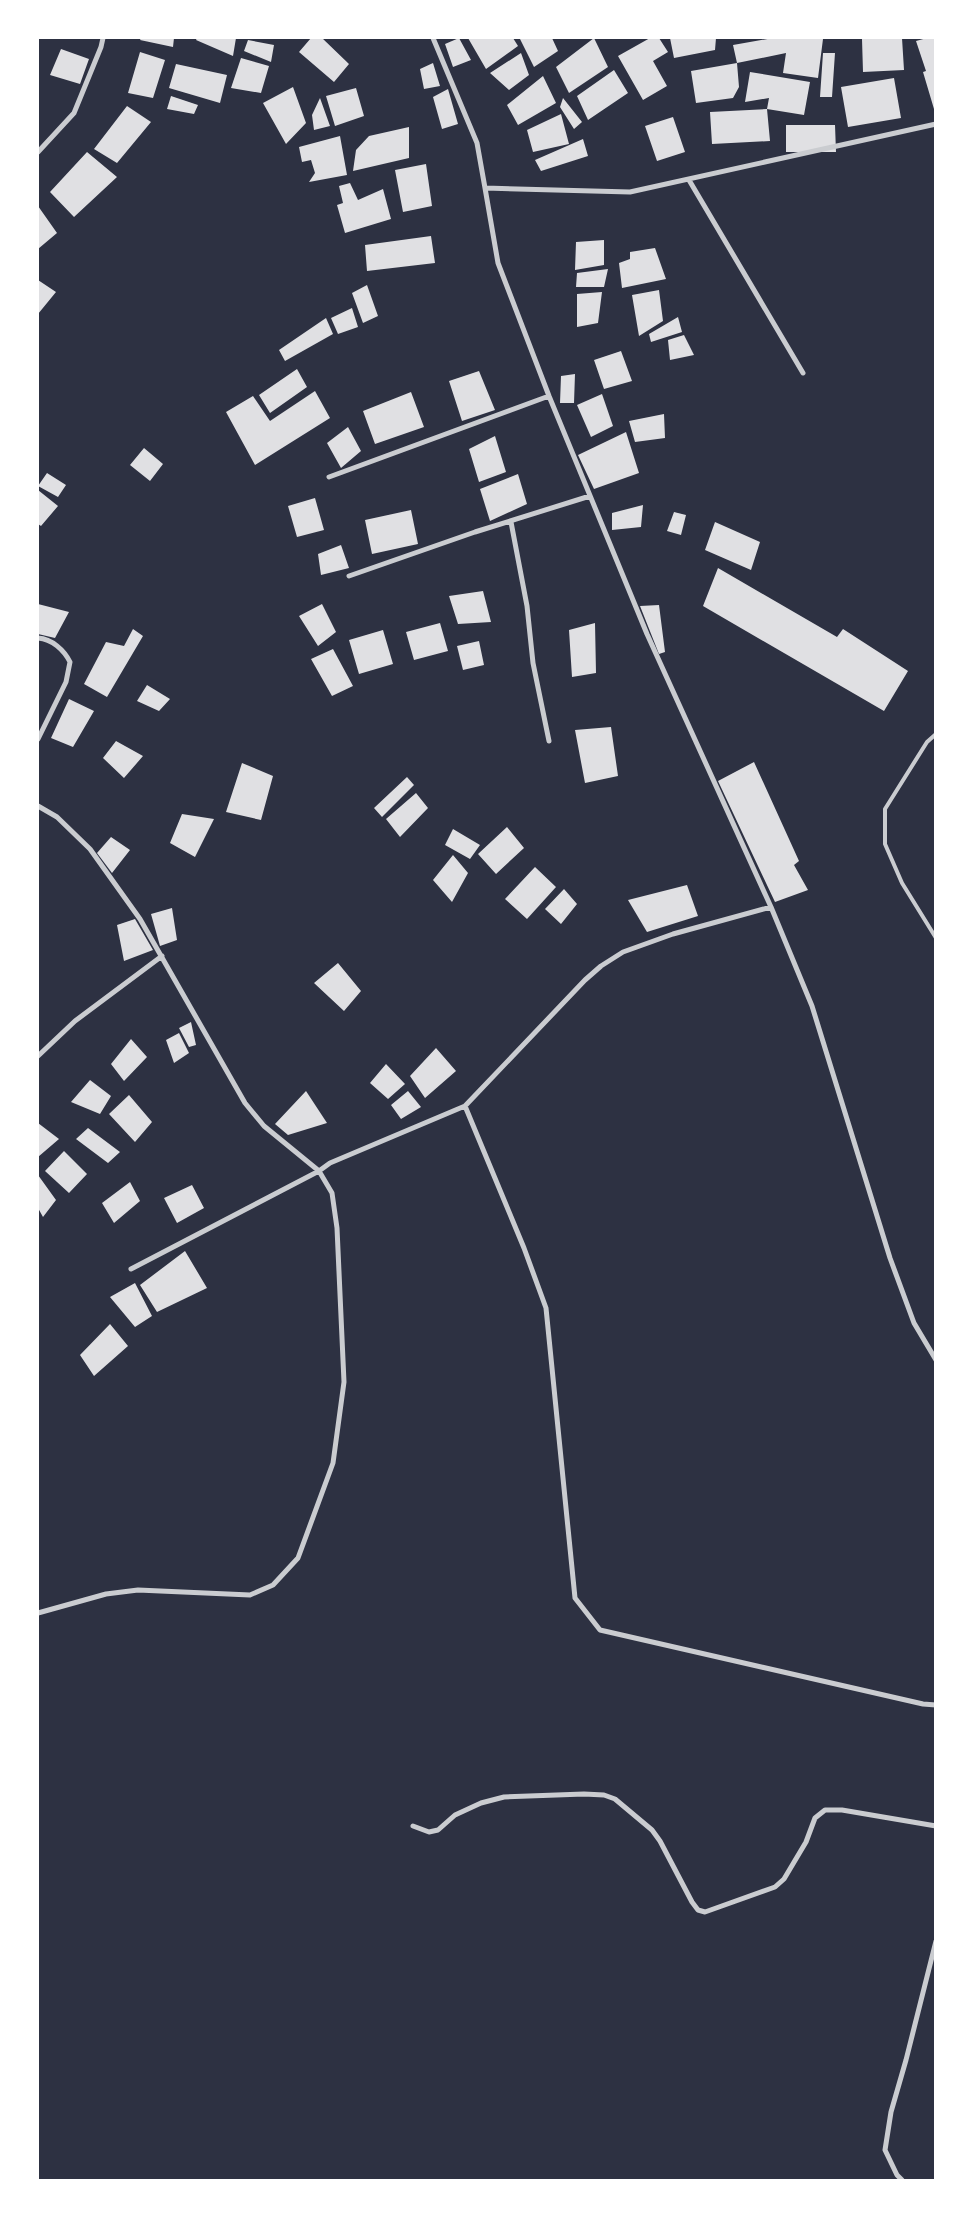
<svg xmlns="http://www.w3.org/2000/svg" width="973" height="2218" viewBox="0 0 973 2218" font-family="'Exo 2',sans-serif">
  <rect width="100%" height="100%" fill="#2d3142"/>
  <path fill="#e0e0e3" d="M141,38H174L173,47L140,40Z
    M197,38H236L233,56L196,40Z
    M311,38H322L349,64L334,82L299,52Z
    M459,38L471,60L453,67L445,44Z
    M468,38H513L518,46L486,69Z
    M524,38H552L558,51L534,67L520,39Z
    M594,38L608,67L569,93L556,67Z
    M650,38H659L668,52L653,61L667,86L643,100L618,56Z
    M670,38H716L715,50L674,58Z
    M773,38L823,39L818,78L783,73L786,53L737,63L733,45Z
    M902,38L904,70L863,72L862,39Z
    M927,38H936V109H934L923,72L926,71L916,41Z
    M248,40L274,45L271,62L244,51Z
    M61,49L89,59L80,84L50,75Z
    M140,52L165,60L153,98L128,93Z
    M521,53L529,75L509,90L490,73Z
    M823,53H835L832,97H820Z
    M241,58L269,66L261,93L231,88Z
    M433,63L440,86L424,89L420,69Z
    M737,63L739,87L733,98L696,103L691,71Z
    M176,64L227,75L220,103L169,88Z
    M614,70L628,93L588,120L577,96Z
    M750,72L810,82L804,115L767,109L770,141L712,144L710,112L767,109L769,98L745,102Z
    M543,76L556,103L518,125L507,105Z
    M894,78L901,118L848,127L841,87Z
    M293,87L306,123L286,144L263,103Z
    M356,88L364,116L335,126L326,96Z
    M448,89L458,124L442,129L433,97Z
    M171,96L198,105L194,114L167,109Z
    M320,98L330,126L314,130L312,115Z
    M563,98L582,122L574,129L560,107Z
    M127,106L151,122L117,163L94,149Z
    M561,114L569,144L533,152L527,130Z
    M673,117L685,152L657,161L645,126Z
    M786,125H835L836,152H786Z
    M409,127V158L353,171L356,150L369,136Z
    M340,136L347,175L309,182L315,173L311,160L302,162L299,147Z
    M583,139L588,156L541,171L535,160Z
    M87,152L117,177L74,217L50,192Z
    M426,164L432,206L403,212L395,170Z
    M350,183L358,200L383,189L391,219L345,233L337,205L343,203L339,186Z
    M38,206L57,233L38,249Z
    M431,236L435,263L367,271L365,245Z
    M604,240V265L575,270L576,242Z
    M655,248L666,279L622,288L619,263L630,259V252Z
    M608,269L604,287H576L577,273Z
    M38,280L56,292L38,314Z
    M367,285L378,316L363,323L352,293Z
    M659,290L663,321L639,336L632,295Z
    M602,292L598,323L577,327V294Z
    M352,308L358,327L338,334L331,318Z
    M678,317L682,332L651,342L649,334Z
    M326,318L333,334L285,361L279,350Z
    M684,335L694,355L670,360L668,340Z
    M621,351L632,381L604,389L594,360Z
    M297,369L307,387L270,413L259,395Z
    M479,371L495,410L462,421L449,381Z
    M575,374L574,403H560L561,376Z
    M315,391L330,418L255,465L226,412L253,396L270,421Z
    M411,392L424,427L375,444L363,411Z
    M602,394L613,426L591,437L577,405Z
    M664,414L665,438L635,442L629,421Z
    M348,427L361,451L341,468L327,443Z
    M626,432L639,473L594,489L578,455Z
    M495,436L506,472L479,482L469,449Z
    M144,448L163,464L150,481L130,465Z
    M47,473L66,485L58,497L38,486Z
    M518,474L527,504L490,521L480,489Z
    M38,490L58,506L41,526L38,524Z
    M315,498L324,530L297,537L288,506Z
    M643,505L641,527L612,530V513Z
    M411,510L418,544L372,554L365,520Z
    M674,512L686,515L681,535L667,531Z
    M715,522L760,542L751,570L705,550Z
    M341,545L349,568L321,575L318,554Z
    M718,568L837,637L843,629L908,671L884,711L703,606Z
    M483,591L491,622L458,624L449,596Z
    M38,604L69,612L55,638L38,634Z
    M322,604L336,632L318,646L299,616Z
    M659,605L665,652L659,654L640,606Z
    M440,623L448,651L414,660L406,632Z
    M595,623L596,673L572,677L569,630Z
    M133,629L143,636L107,697L84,684L106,642L124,646Z
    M383,630L393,664L359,674L349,640Z
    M479,641L484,665L463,670L457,646Z
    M333,649L353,686L332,696L311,659Z
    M147,685L170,699L159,711L137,701Z
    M69,699L94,711L73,747L51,738Z
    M611,727L618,776L585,783L575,730Z
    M116,741L143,756L124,778L103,758Z
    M754,762L799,861L794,865L808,890L775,902L718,781Z
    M242,763L273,776L261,820L226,812Z
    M407,777L414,785L382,817L374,808Z
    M416,793L428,808L400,837L386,819Z
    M182,814L214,819L195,857L170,843Z
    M507,827L524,848L496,874L478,854Z
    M453,829L480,845L470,859L445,845Z
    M111,837L130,850L112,873L97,853Z
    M453,855L468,873L452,902L433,880Z
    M535,867L556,887L527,919L505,899Z
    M687,885L698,916L647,932L628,900Z
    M564,889L577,904L561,924L545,909Z
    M172,908L177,940L160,946L151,914Z
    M135,919L153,950L124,961L117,925Z
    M338,963L361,991L344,1011L314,983Z
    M191,1022L196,1045L189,1047L179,1028Z
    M179,1033L189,1053L174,1063L166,1040Z
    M131,1039L147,1057L124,1081L111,1064Z
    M436,1048L456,1071L425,1098L410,1076Z
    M386,1064L405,1084L388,1099L370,1083Z
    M90,1080L111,1096L100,1114L71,1102Z
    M306,1091L327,1123L288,1135L275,1124Z
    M408,1091L421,1107L401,1119L391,1105Z
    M129,1095L152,1122L135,1142L109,1114Z
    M38,1123L59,1139L38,1157Z
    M88,1128L120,1152L108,1163L76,1139Z
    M64,1151L87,1174L69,1193L45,1171Z
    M38,1175L56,1200L43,1217L38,1208Z
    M130,1182L140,1201L114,1223L102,1203Z
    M192,1185L204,1208L177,1223L164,1198Z
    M185,1251L207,1288L157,1312L140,1285Z
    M135,1283L152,1316L135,1327L110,1297Z
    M110,1324L128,1346L94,1376L80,1355Z"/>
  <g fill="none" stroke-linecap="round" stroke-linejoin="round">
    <path stroke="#caccd0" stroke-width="4" d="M936,734L927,742L885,809V844L902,883L936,938"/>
    <path stroke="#caccd0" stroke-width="5" d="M433,38L477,143L485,188L630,192L936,124
      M38,152L74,113L101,47L103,38
      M689,180L803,373
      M485,188L498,263L549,396L647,634L771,907L812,1006L890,1258L914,1323L936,1360
      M329,477L549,396
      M511,522L527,606L533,663L549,741
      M349,576L475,532L590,496
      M38,638C52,639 64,650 70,662L66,682L38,739
      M38,806L57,817L90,849L140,919L245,1103L264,1126L319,1171L332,1193L337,1228L344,1382L333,1463L298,1558L273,1585L250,1595L138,1590L106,1594L38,1613
      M38,1056L75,1021L162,956
      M465,1106L524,1248L546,1308L575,1598L600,1630L923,1704L936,1705
      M131,1269L319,1171L330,1163L465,1106L585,980L601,966L623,952L673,934L771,907
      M413,1826L429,1832L438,1830L455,1815L481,1803L504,1797L584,1794L604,1795L615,1799L652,1830L660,1841L692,1902L698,1910L705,1912L775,1887L784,1879L806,1842L815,1818L825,1810H842L936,1826
      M902,2180L897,2175L885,2150L891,2112L906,2060L936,1941"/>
  </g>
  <rect width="973" height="2218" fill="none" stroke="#ffffff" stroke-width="78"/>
</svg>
